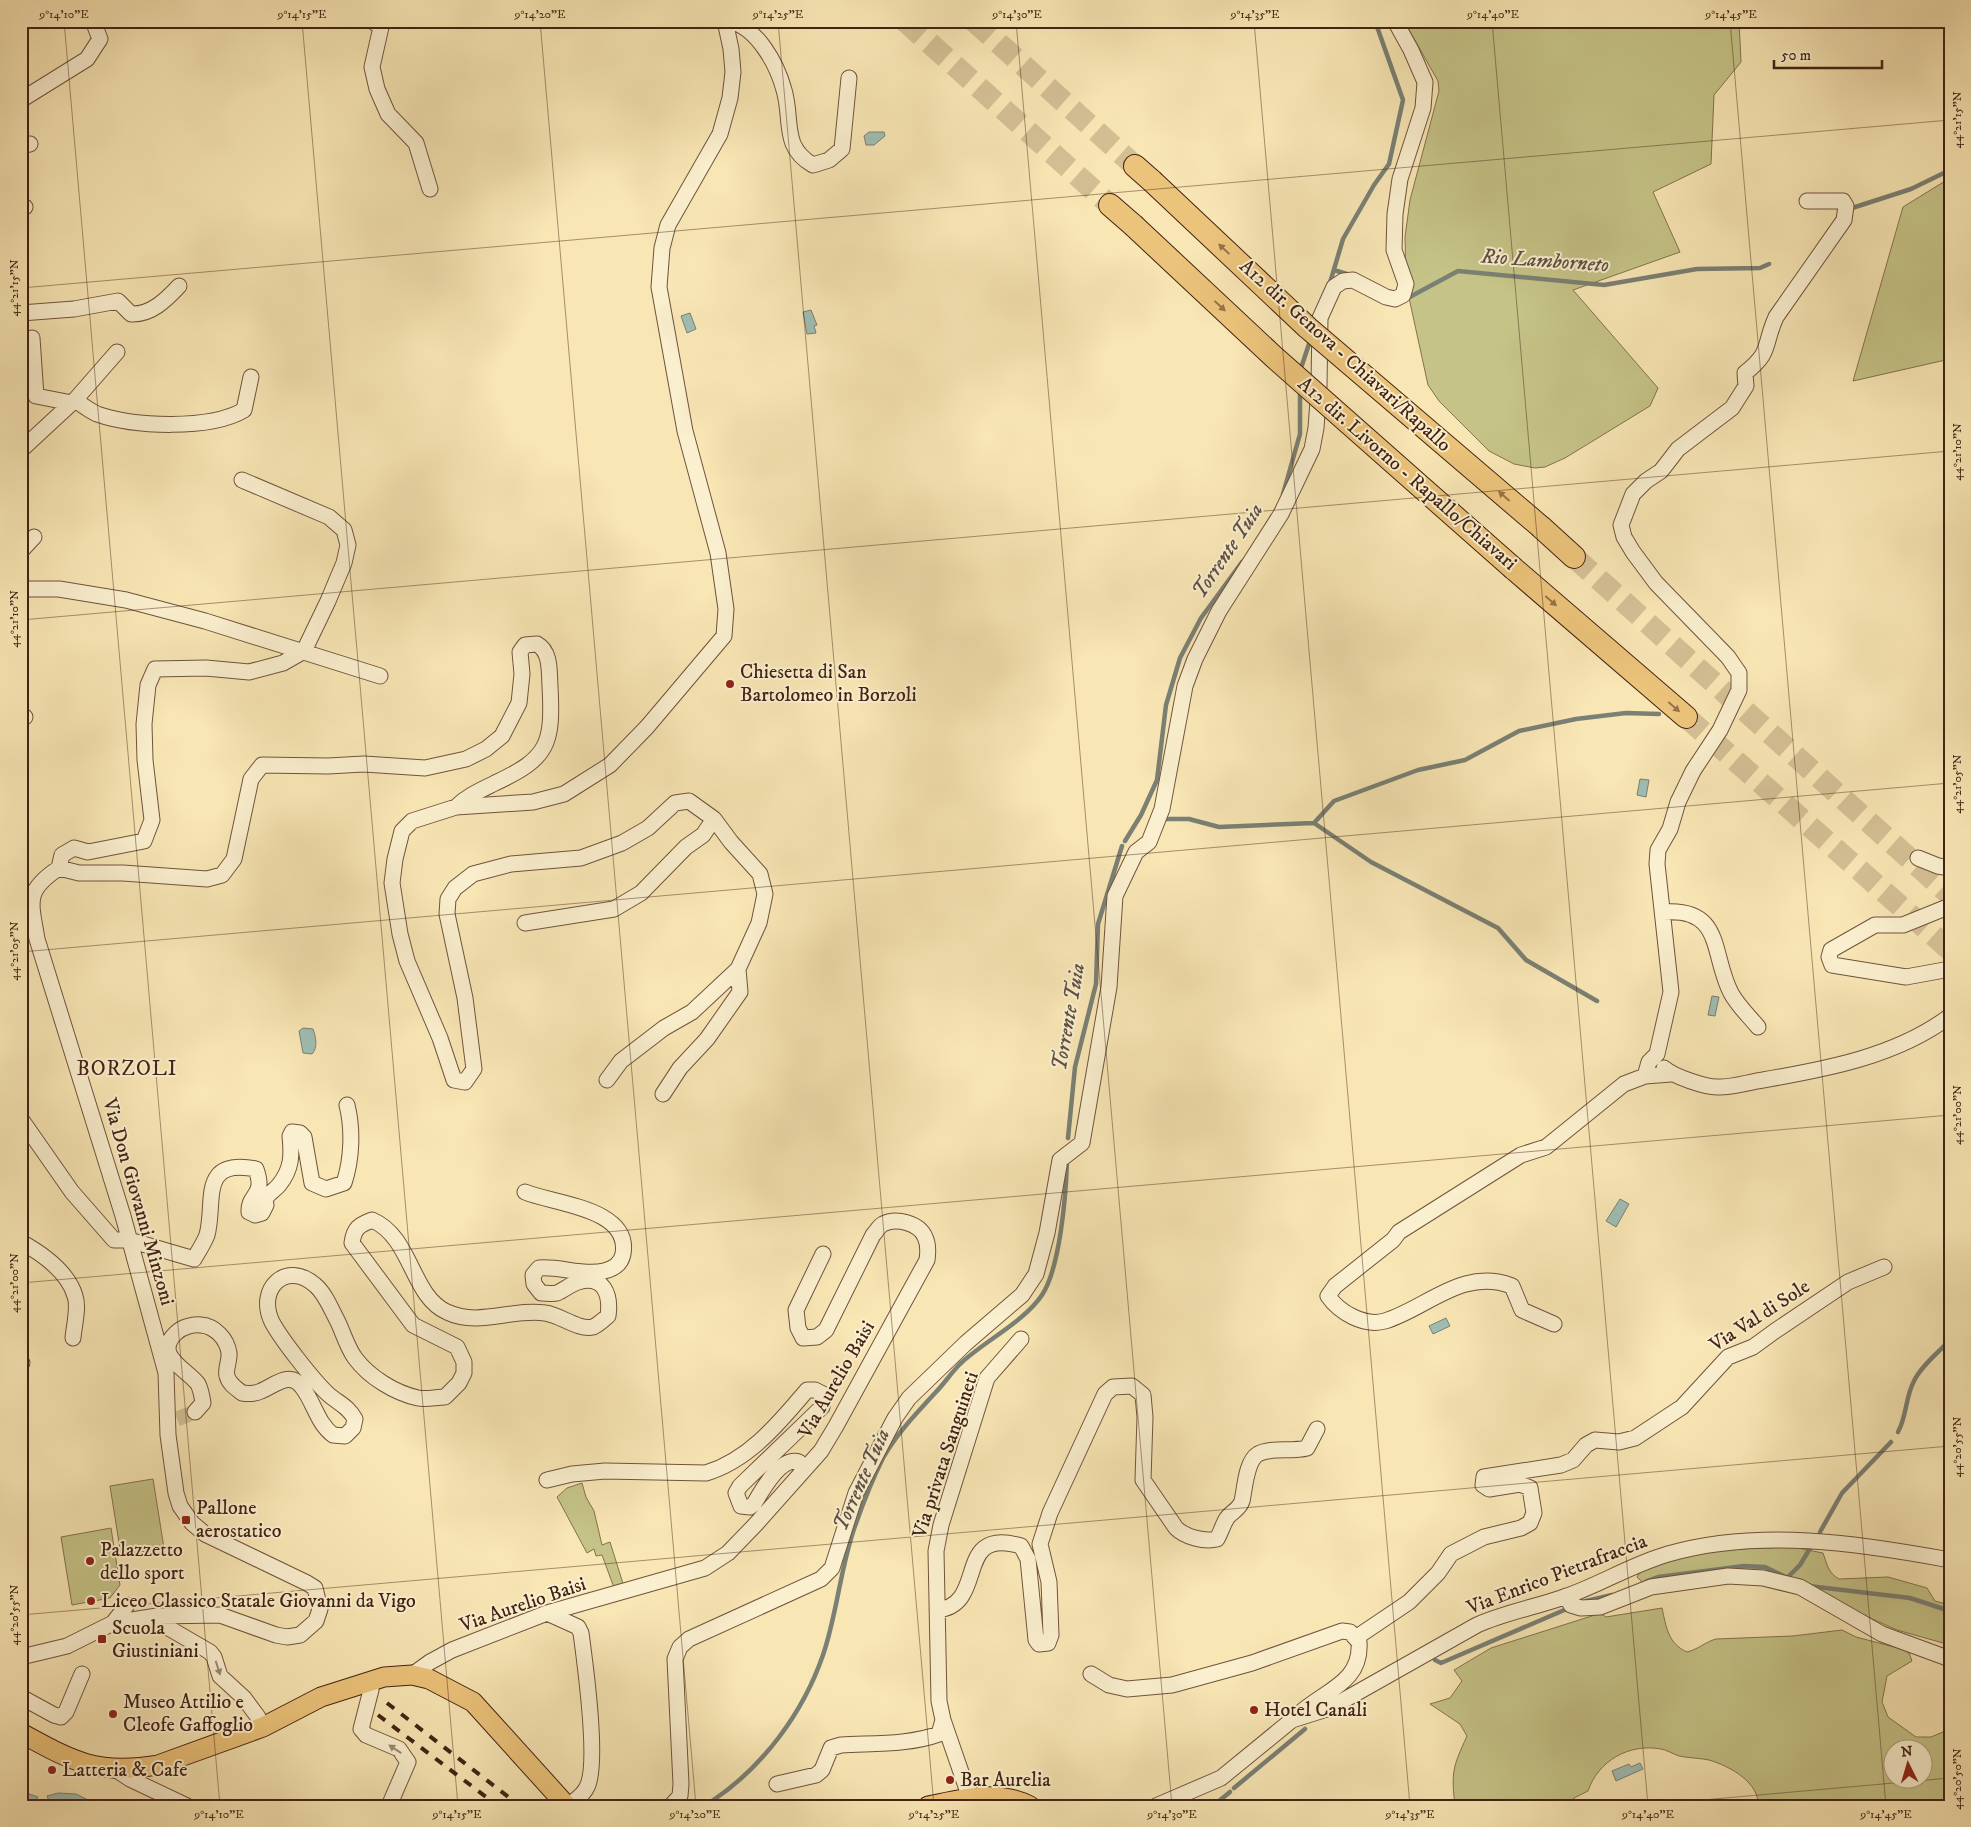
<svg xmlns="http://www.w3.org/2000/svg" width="1971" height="1827" viewBox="0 0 1971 1827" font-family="'IM FELL DW Pica',serif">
  <rect width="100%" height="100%" fill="#f8e6b4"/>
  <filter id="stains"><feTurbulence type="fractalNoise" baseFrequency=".004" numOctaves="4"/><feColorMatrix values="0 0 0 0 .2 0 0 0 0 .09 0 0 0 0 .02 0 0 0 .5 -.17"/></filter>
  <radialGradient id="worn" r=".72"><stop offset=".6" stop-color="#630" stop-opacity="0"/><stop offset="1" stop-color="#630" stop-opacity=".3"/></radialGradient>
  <path fill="#c5c387" stroke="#84724e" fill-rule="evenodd" d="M1404,21H1739L1741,62L1714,95L1711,164L1653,192L1680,252L1573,290L1658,388L1650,406L1565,458L1545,467L1535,468L1514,464L1489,451L1439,401L1428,385L1406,284L1405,237L1410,200L1439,91L1438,81Z
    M1950,178V359L1853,381L1903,207Z
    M153,1479L164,1548L121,1555L110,1486Z
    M582,1483L586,1497L594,1511L602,1545L610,1542L625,1590L616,1593L602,1555L596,1556L594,1549L587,1553L557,1497L567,1488Z
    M111,1528L120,1585L110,1598L72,1605L61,1537Z
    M1793,1547L1823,1553C1827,1564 1828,1573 1839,1579L1888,1577L1927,1588L1935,1601L1950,1605V1645L1897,1630L1776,1576L1644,1584L1637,1577L1641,1570L1708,1550Z
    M1662,1608C1666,1626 1668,1644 1687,1652C1699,1649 1705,1642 1716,1639L1793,1636L1842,1630L1856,1637L1902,1649L1909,1653L1912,1661L1887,1676L1882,1702L1888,1717L1916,1737H1931L1950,1729V1806H1758C1760,1783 1730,1766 1709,1760C1699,1758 1689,1758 1679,1756C1673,1754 1667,1750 1661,1749C1629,1743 1598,1761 1588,1791L1574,1798L1568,1806H1455C1451,1771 1453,1767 1467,1736L1460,1724L1430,1704L1450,1698L1462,1681L1454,1670L1491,1648L1598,1614H1602L1606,1617ZM1894,1750H1924V1780H1894Z"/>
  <path fill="#9fbeb4" stroke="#7a8074" d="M869,132H884L885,136L874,145H866L864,136Z
    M811,310L817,325L814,326L816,333L807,334L803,312Z
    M690,313L696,329L687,333L681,316Z
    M1640,779L1649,780L1646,797L1637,795Z
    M1712,996L1719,997L1715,1016L1708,1015Z
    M303,1028L313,1029C316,1037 318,1048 312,1054L303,1053L299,1031Z
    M1620,1199L1629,1204L1616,1227L1606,1221Z
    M1446,1318L1450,1326L1433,1334L1429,1326Z
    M1640,1763L1643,1769L1616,1781L1612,1771L1629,1764L1631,1767Z
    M21,1791L38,1797L33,1806H21Z
    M58,1793L76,1794L100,1806H51L47,1796Z"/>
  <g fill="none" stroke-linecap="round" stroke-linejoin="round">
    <path stroke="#7a8074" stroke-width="4.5" d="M1849,209L1911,189L1950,170
      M1334,270L1350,275
      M1329,286L1343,239L1374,185L1389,164L1403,100L1375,21
      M1406,299L1458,271L1604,285L1697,269L1760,268L1769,264
      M1300,371L1311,338
      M1283,494L1300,434V389
      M1162,819H1189L1219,827L1314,823L1371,862L1498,928L1526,960L1597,1001
      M1314,823L1334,801L1418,770L1465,760L1519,731L1576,719L1626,713L1659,714
      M1125,841L1141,815L1157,780L1166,705L1180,658L1201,618L1242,562
      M1068,1138L1075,1067L1096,984L1098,924L1122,846
      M1898,1432C1907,1416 1905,1398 1914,1381C1921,1366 1939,1352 1950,1340
      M1820,1532L1842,1493L1891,1442
      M1787,1578L1800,1565L1812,1545
      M1647,1581L1658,1577L1744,1566L1765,1567L1788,1578
      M1809,1586L1910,1598L1950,1611
      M1586,1601L1612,1595
      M1435,1660L1441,1663L1569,1608
      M1234,1788L1305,1729
      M712,1801C763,1767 803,1713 823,1655C837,1614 840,1570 854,1529C862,1506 872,1480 883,1458C897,1433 916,1414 935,1393C944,1384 951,1373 960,1364C983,1342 1024,1322 1042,1295C1060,1268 1066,1195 1067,1161
      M1213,1806L1230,1792"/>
    <path stroke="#d4bf94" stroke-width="15" stroke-dasharray="15 8" stroke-linecap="butt" d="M177,1419L195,1412"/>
    <path stroke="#d4bf94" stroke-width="22" stroke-dasharray="22 11" stroke-linecap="butt" d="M905,21L1110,205
      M974,21L1135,166
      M1574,557L1950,895
      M1686,717L1950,950"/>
    <g stroke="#70533d" stroke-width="17">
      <path id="minor" d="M372,21L381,27L372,67L377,89L388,114L416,143L430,189
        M729,21C757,27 777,64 784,90C793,120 781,147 813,165L829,160L842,149L849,78
        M21,100L87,59L100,39L93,21
        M21,146L30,144
        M21,209L25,207
        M21,313L74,309L118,301L131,314C151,315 166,300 179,286
        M32,338L36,396L72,403
        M75,400C82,405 90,411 97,414C134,427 210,430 244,410L251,377
        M21,450L75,400L117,352
        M21,551L34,537
        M21,589H59L126,600L205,621L380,676
        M21,717H25
        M1918,858L1938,866L1950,868
        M59,868L62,855L74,848L88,852L144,841L152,820L145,760L144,724L148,685L155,669L206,668L249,672L283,663L304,651L328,601L344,563L348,545L344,530L329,517L242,480
        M1950,906L1903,925H1875L1831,950L1829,957L1832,965L1906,977L1950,969
        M1663,912C1724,907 1711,955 1731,993C1738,1006 1749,1016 1758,1027
        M525,923L614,909L641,893L686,847L703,835L714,819L689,801L675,803L648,828L622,843L581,858L511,864L473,874L455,888L448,899L447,914L465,998L474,1069L465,1082L454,1080L440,1038L407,961L400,934L392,883L395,859L402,831L412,821L456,807L533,802L564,794L610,765L647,727L724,636L726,609L718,553L685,431L659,287L662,248L668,225L720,134L730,98L733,72L731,49L725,21
        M1664,1068C1673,1076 1704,1087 1717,1087C1732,1088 1748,1082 1763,1080C1827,1069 1897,1056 1950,1016
        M1645,1076L1649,1062L1657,1054L1671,992L1657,864L1658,850L1670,829L1678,802L1693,771L1720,730L1739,690V673L1728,657L1656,583L1633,552L1624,537L1621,525L1633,494L1646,481L1661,471L1678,449L1732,408L1746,386L1745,373C1772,352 1763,346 1776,317L1844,220L1846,206L1843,201H1807
        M607,1080L621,1061L664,1028L692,1012L738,969L759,923L765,894L760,874L731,842L714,819
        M663,1094L680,1068L707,1039L740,992L738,969
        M21,1119L72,1192L114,1240H129L194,1259C198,1252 204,1243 207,1235C216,1202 198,1158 256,1169C266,1197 248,1193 249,1212L255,1215L262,1213L266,1205L265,1199C269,1193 275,1190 279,1185C292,1169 292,1155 290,1136L292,1132L300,1133L304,1137L312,1183L326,1189L344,1183C352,1159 353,1129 347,1105
        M21,1242C41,1253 68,1272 75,1296C79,1307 74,1326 73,1338
        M1554,1324L1522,1310L1512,1286C1463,1267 1427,1308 1385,1321C1364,1327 1339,1312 1328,1296L1335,1286L1393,1240L1399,1232L1521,1155L1546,1147L1624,1084L1645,1076L1671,1074
        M21,1362L22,1363
        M195,1412L203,1403C202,1396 201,1390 198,1384C188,1370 152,1355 176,1333C182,1327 193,1324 201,1325C215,1326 227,1339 229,1353C230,1360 225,1369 227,1376C229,1384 236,1388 242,1393C249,1394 255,1394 261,1391C274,1386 290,1370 302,1387C314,1402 317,1423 333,1435L345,1436L353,1428L355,1419C348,1406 338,1403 328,1394C313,1380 281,1339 272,1322C256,1289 286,1260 315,1285C325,1293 331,1309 337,1320C343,1332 347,1347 355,1358C369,1377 395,1393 418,1398C426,1400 436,1397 445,1397L459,1383L464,1373V1362L457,1347L413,1325L352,1243C354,1228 359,1225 372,1220C412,1237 411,1296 447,1312C478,1327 513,1308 545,1313C561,1315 577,1330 593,1327C598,1325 604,1319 608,1316C611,1295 604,1274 578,1282C571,1284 564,1290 557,1293C553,1294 546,1293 541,1293L534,1284L533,1275L539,1268C560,1266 583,1276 604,1271C613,1269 621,1264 623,1254C631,1208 554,1204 525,1192
        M547,1480L572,1474L605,1471L706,1473C749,1460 779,1423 807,1390H815L823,1394L822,1407L740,1486L736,1493L741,1506L750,1507L754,1504C762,1490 781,1456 799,1462L803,1471
        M1566,1596L1571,1605L1581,1608L1600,1607L1651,1587L1728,1576L1763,1578L1800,1587L1882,1634L1950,1659
        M937,1610C989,1605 952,1526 1021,1546L1028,1559L1036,1640L1039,1644L1048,1643L1051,1635L1049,1582L1040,1544L1050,1513L1105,1394L1113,1387L1132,1386L1143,1395L1145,1417L1143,1480L1176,1528C1185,1537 1204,1542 1217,1539C1221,1532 1223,1524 1227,1518C1232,1511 1239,1510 1242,1501C1245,1488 1246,1461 1258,1454C1271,1447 1292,1452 1307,1448L1317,1429
        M547,1613L578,1627L581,1633C585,1663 599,1764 587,1787C583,1796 575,1800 568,1806
        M157,1616L160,1623L210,1652L214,1657L220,1676L244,1698L258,1717L263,1727
        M113,1623L127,1605
        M1357,1637L1409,1602L1438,1573L1451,1554L1484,1537L1521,1528L1530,1523L1534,1513L1530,1488L1520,1484L1489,1489L1483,1485L1484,1477L1561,1465L1573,1460L1586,1445L1595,1440L1619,1442L1635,1438L1682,1407L1728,1357L1753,1347L1775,1331L1848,1282L1884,1267
        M21,1657L67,1646L113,1623L157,1616L220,1615L276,1635L287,1637L300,1635L316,1621L320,1609L315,1588L307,1583L205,1534L192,1523L180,1506L176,1493L168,1435L166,1373L123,1216L37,939C31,902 24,891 59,868L79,873H123L207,879L222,875L234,859L251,779L262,765L328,766L364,764L425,768L466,759L486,749L502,736L519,703L522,674L520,652L525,645L537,644C551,652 549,671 550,686C553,744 549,758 495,783C481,790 467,796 456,807
        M1091,1674L1109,1685L1127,1689L1172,1685L1252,1663L1342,1631L1350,1632L1359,1642C1362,1682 1326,1690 1300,1713
        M412,1675L430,1662L452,1650L547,1613L705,1568L728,1553L756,1524L821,1451L836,1426L927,1260C928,1253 928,1243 925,1237C919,1223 896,1217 883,1224C879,1226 876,1232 873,1235L826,1330L817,1337L803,1338L798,1328L796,1310L823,1254
        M370,1682L371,1690L361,1729L366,1735L399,1749L408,1762L389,1806
        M21,1697L54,1715L61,1717L66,1712L82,1674
        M115,1769L130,1779L187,1806
        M777,1784L816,1775L822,1770L831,1748L841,1745C873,1743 909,1745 939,1734L943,1720
        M970,1798L943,1720L939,1701L936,1551L941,1525L987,1378L1021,1339
        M671,1806L680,1796L681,1784L675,1659L680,1647L689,1639L821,1579L832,1568L856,1493L895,1418L909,1398L966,1343L1022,1295L1036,1274L1047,1233L1060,1160L1082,1143L1109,987L1115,896L1136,852L1149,842L1162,809L1185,686L1195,659L1219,611L1281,514L1312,449L1316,428L1319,386L1320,318L1334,287L1343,281L1353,280L1386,297L1395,299L1403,295L1406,284L1394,250L1395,214L1400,179L1423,108L1425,82L1411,50L1395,21
        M1156,1806L1221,1778L1292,1720L1330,1708L1477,1625C1506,1612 1537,1607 1567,1596C1601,1584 1633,1564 1668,1554C1759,1528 1858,1543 1950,1560"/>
    </g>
    <g stroke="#422215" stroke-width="21">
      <path id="major" d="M21,1733C74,1762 97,1775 158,1765L263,1727L321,1697L384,1677L412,1675L429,1679L473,1702L567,1806
        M928,1806C963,1799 997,1789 1030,1806"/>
    </g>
    <g stroke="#422215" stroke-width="24">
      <path id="highway" d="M1135,166L1152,181
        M1110,205L1133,225
        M1541,527L1574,557
        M1514,569L1686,717"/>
    </g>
    <use href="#minor" stroke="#faefce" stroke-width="15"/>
    <use href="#major" stroke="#ecc37a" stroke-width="19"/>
    <use href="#highway" stroke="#ecc37a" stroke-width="22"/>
    <path stroke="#422215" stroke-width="4" stroke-dasharray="9 9" stroke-linecap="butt" d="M21,1426L28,1431
      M387,1703L520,1806
      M378,1715L498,1806"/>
    <g stroke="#422215" stroke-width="24" stroke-linecap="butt">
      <path id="highway-bridge" d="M1152,181L1308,328L1541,527
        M1133,225L1274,357L1514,569"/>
    </g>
    <use href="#highway-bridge" stroke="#ecc37a" stroke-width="22"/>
  </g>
  <defs><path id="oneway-solid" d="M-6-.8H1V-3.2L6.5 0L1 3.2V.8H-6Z" transform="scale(1.25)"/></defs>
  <g fill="#977248">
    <use href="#oneway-solid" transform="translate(1224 249) rotate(-137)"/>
    <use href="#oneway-solid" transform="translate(1220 306) rotate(43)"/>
    <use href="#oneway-solid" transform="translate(1504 496) rotate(-139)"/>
    <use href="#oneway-solid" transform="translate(1551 601) rotate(41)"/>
    <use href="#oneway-solid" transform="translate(1674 707) rotate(41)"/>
  </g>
  <g fill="#9e8872">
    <use href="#oneway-solid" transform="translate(218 1668) rotate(72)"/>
    <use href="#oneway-solid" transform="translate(395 1749) rotate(-147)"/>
  </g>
  <path fill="none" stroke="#422215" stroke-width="1" stroke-opacity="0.45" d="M64,21L220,1806M302,21L458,1806M540,21L696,1806M778,21L934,1806M1016,21L1172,1806M1254,21L1410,1806M1492,21L1648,1806M1730,21L1886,1806M21,288L1950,120M21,620L1950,451M21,952L1950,783M21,1283L1950,1115M21,1615L1950,1446M1635,1806L1950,1778"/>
  <g fill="#8f2418" stroke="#faefce" stroke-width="2">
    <circle cx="730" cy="684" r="5"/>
    <rect x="181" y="1515" width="10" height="10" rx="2.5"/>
    <circle cx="90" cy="1561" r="5"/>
    <circle cx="91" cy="1601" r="5"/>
    <rect x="97" y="1634" width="10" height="10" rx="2.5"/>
    <circle cx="1254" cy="1710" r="5"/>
    <circle cx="113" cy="1714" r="5"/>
    <circle cx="52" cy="1770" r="5"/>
    <circle cx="950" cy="1780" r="5"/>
  </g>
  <g text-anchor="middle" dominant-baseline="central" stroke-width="4" stroke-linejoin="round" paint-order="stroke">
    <g font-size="20" fill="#422215" stroke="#faefce">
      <text transform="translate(1345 356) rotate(42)">A12 dir. Genova - Chiavari/Rapallo</text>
      <text transform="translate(1407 474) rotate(41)">A12 dir. Livorno - Rapallo/Chiavari</text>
      <text transform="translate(138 1202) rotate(74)">Via Don Giovanni Minzoni</text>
      <text transform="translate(1760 1316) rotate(-33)">Via Val di Sole</text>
      <text transform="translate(837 1380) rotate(-60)">Via Aurelio Baisi</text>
      <text transform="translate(946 1455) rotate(-72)">Via privata Sanguineti</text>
      <text transform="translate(1557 1575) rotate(-21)">Via Enrico Pietrafraccia</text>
      <text transform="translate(523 1605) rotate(-19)">Via Aurelio Baisi</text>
    </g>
    <g font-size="20" fill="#422215" stroke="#faefce" text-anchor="start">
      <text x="740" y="672">Chiesetta di San<tspan x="740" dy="23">Bartolomeo in Borzoli</tspan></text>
      <text x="196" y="1508">Pallone<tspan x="196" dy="23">aerostatico</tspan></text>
      <text x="100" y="1550">Palazzetto<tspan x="100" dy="23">dello sport</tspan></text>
      <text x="101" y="1601">Liceo Classico Statale Giovanni da Vigo</text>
      <text x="112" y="1628">Scuola<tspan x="112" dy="23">Giustiniani</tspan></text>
      <text x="123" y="1702">Museo Attilio e<tspan x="123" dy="23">Cleofe Gaffoglio</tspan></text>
      <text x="1264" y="1710">Hotel Canali</text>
      <text x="62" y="1770">Latteria &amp; Cafe</text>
      <text x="960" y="1780">Bar Aurelia</text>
    </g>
    <g font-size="21" font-style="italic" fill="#5e5145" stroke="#faefce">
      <text transform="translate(1545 261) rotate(4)">Rio Lamborneto</text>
      <text transform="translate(1228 551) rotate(-56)">Torrente Tuia</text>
      <text transform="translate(1069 1017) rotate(-80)">Torrente Tuia</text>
      <text transform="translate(862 1480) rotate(-66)">Torrente Tuia</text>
    </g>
    <g font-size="21" letter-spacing="1" fill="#422215" stroke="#faefce">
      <text x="127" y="1069">BORZOLI</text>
    </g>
  </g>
  <rect width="1971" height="1827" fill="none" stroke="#f8e6b4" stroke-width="55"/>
  <g transform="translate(1908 1764) rotate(355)"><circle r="24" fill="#faefce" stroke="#b09d84"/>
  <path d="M0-4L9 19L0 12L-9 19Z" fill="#8f2418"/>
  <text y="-8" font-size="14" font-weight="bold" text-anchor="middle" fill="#422215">N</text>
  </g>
  <path d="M1774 60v8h108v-8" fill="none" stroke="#422215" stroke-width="2.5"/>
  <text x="1781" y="60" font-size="15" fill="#422215" stroke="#faefce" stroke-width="4" paint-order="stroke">50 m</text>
  <rect x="28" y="28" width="1916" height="1772" fill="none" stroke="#422215" stroke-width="2"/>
  <g font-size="12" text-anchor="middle" fill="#422215">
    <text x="64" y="18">9°14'10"E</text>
    <text x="302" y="18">9°14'15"E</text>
    <text x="540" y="18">9°14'20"E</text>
    <text x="778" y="18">9°14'25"E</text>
    <text x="1017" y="18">9°14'30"E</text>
    <text x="1255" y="18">9°14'35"E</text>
    <text x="1493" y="18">9°14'40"E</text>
    <text x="1731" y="18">9°14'45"E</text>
    <text transform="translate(1957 120) rotate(-90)" y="4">44°21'15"N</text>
    <text transform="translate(14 288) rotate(-90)" y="4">44°21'15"N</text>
    <text transform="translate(1957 452) rotate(-90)" y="4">44°21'10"N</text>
    <text transform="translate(14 619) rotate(-90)" y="4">44°21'10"N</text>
    <text transform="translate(1957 784) rotate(-90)" y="4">44°21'05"N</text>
    <text transform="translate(14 951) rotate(-90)" y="4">44°21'05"N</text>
    <text transform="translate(1957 1115) rotate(-90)" y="4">44°21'00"N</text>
    <text transform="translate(14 1283) rotate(-90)" y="4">44°21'00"N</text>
    <text transform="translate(1957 1447) rotate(-90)" y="4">44°20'55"N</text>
    <text transform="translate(14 1615) rotate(-90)" y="4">44°20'55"N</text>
    <text transform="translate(1957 1779) rotate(-90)" y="4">44°20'50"N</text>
    <text x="219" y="1818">9°14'10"E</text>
    <text x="457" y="1818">9°14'15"E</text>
    <text x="695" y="1818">9°14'20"E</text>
    <text x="934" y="1818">9°14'25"E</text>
    <text x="1172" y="1818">9°14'30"E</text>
    <text x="1410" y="1818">9°14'35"E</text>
    <text x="1648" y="1818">9°14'40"E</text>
    <text x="1886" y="1818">9°14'45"E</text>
  </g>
  <rect width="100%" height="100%" filter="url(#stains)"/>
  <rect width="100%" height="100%" fill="url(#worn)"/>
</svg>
